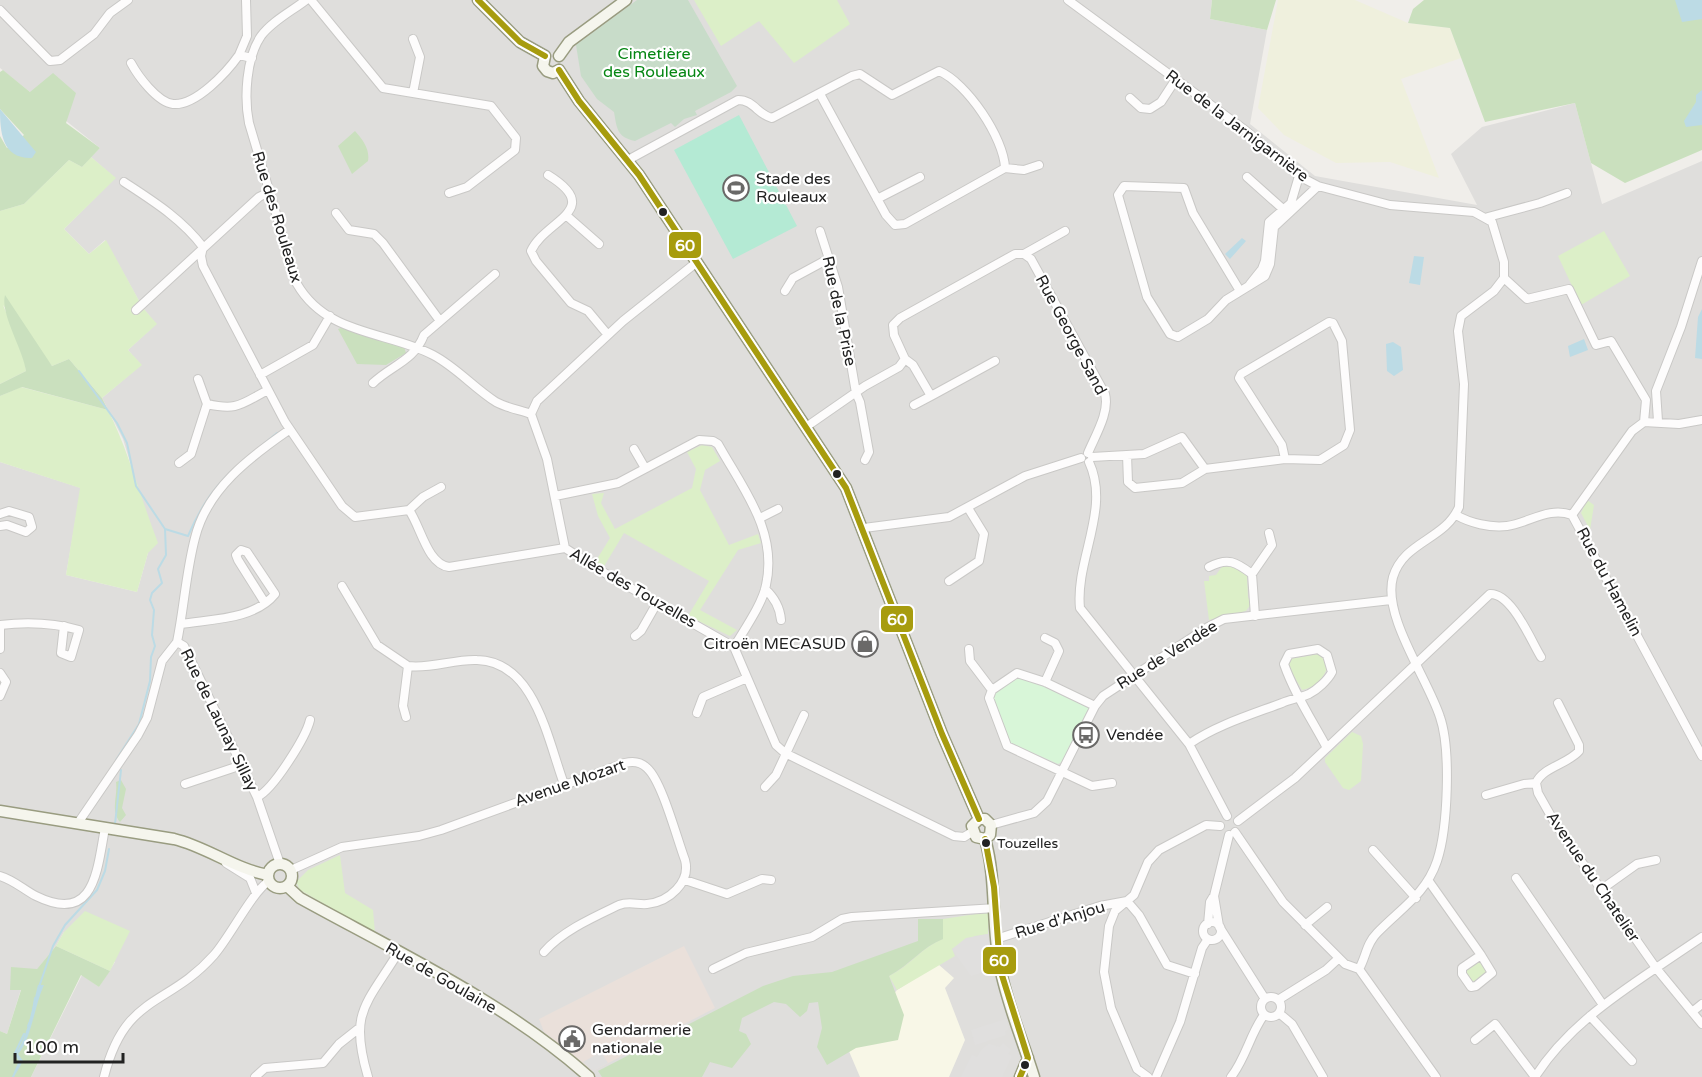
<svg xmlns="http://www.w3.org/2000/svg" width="1702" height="1077" viewBox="0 0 1702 1077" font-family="'Varela Round',sans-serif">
  <rect width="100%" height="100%" fill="#f0eeea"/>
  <path fill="#dfdedc" d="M0,0H1212L1210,19L1267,30L1250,124L1315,176L1477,205L1451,154L1482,127L1575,103L1602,204L1702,161V1077H31L82,975L99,987L115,962L64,932L56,946L21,989L7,1034L0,1031V462L81,488L66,575L137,592L148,553L143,504L123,439L102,398L141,365L128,350L156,324L143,308L105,240L89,254L64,229L115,178L91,157L100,148L0,68Z"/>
  <path fill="#f8f7e7" d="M938,964L954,978L945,988L965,1040L949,1077H860L848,1049L897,990Z"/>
  <path fill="#eae0da" d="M684,946L715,1008L593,1071L544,1032L539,1019Z"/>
  <path fill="#eff0dd" d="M1278,0H1355L1408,23L1450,28L1461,58L1401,79L1439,178L1390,162L1336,163L1284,135L1258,108Z"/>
  <path fill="#dcefc8" d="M694,0H837L850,24L794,63L759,21L721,46Z
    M91,157L116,178L64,229L89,254L106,240L143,308L157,324L128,350L142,365L102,398L69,359L52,366L3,305L24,355L26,371L0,384V211L24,204L69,160L82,167Z
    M1604,231L1630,276L1581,305L1558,256Z
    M21,387L108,410C129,452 141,499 158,543L148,553L137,592L66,575L80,488L0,462V396Z
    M702,445L712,447L720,461L705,470L700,490L729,545L758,534L761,543L738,550L700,610L737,630L730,636L688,616L709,581L624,533L603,568L594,564L610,538L598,516L592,494L604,493L601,503L615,529L692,488L696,469L687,452Z
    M1587,500L1594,505L1590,530L1581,513Z
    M1232,564L1247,575L1248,597L1251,604L1246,611L1209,620L1204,581H1209V576L1216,575L1223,565Z
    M1319,654L1328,665C1325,677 1315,688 1302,690L1289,668L1290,659Z
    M1352,732L1361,736L1363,744L1361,781L1349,790L1343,788L1325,762V758Z
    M340,855L345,893L373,910L375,933L300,890L296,882L308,870Z
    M85,911L130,931L110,971L56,946L64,932Z
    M989,912L988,934L975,936L952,949L955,956L897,990L889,976C910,966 922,947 943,939V919Z
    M1466 972a10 10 0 1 1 20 0a10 10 0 1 1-20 0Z"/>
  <path fill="#cae0be" d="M1212,0H1276L1267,30L1210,19Z
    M1424,0H1702V150L1625,183L1591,163L1575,103L1485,122L1450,28L1408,23L1413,9Z
    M3,70L30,92L53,73L76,93L66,123L100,148L82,167L69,160L24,204L0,211V136L7,148L24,135L0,109V72Z
    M355,131C363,140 370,149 368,161L352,174L338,146Z
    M5,295L52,366L69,359L102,398L108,410L22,387L0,396V384L26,371C23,349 0,314 5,295Z
    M346,326L369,337L404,347L406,353L386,365L357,364L338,329Z
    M121,780L126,789L122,808L126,815L120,822C110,809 118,797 116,782Z
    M918,919H943V939C922,947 910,965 889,976L904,1015L898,1040L856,1048L827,1065L817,1047L822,1028L818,1002L809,1003L807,1011L800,1017L786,1004L774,1002L742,1018L739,1031L746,1034L751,1044L732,1068L710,1062L702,1077H602L598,1071L763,986L793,976L832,972L918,941Z
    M56,946L110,971L99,987L81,975L31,1077H0V1031L7,1034L21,990H10L11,967L37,969Z"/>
  <path fill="#c8dcc9" d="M637,0H688L737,86L731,92L695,111L697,115L684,119L675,127L671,123L635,141C617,137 617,129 614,112L597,99L581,76L576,45Z"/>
  <path fill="#d8f6d8" d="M1017,674L1089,708L1062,762L1058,764L1009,742L992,699L995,692Z"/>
  <path fill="#b4ead4" d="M739,115L797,226L733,259L674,150Z"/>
  <path fill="#e0dfde" d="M988,934L993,969L971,976L952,949L966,938Z
    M1006,1019L1009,1029L1005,1031L1006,1035L975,1045L971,1030Z
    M1003,1043L1011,1050L1008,1054L1012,1056L1002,1077H961L972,1055L977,1057L982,1049L989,1044L1000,1047Z
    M601,1052L608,1063L593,1071L583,1062Z"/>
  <path fill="#bcdbe5" d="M1675,0H1702V19L1682,22Z
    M1702,90V125L1686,127L1684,121L1696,102V95Z
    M0,109L36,152L32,158C2,159 0,132 0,109Z
    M1242,238L1246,241L1230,259L1225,254Z
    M1414,256L1424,257L1420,285L1409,283Z
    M1702,309V359L1695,358L1698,317Z
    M1584,339L1588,350L1570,357L1568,346Z
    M1393,342L1401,347L1403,370L1394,376L1387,371L1386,344Z
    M38,985H44C35,1004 31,1040 18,1054L23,1061L14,1077L21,1061L15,1053C26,1044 34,1000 38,985Z"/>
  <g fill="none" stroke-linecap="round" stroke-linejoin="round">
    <path stroke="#bcdbe5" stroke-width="2" d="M79,371L117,423L127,443L136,486L165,529
      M260,447L277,433
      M116,760L139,724L150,681L151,657L155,646L152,635L154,610L150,600L152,593L162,583L158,569L166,555L165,529L188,536C201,506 216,483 242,462
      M115,824L121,770
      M39,987L53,946L65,925L97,890L105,871L109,849
      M28,1026L32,1017L35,998
      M13,1077L20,1061L15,1053L24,1034"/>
    <g stroke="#c9c8c6" stroke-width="10">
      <path id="street" d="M306,0C292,11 272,21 261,36C246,58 244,98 249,123L297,284C327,336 388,331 433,355C456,367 474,388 496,402C507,408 520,410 531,414
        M311,0L383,88L491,106L516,138L515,150L467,187L449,193
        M1068,0L1245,130L1299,176L1318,186L1390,205L1474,212L1492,222L1504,262V278L1494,291L1461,316L1458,331L1464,384L1459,507C1445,540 1404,541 1393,577C1382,616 1428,679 1440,717C1451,749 1448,828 1437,861C1426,894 1400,909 1377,933C1366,944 1366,957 1359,969
        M0,10L50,61L60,60L94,34L110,13L128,0
        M239,55L247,36L246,0
        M131,63C138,76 157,102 173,104C196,106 227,72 239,55L252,58
        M413,93L420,57L413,39
        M1130,98L1141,108L1150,109L1161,102L1176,79
        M628,160L738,100C754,100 758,115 772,118L852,76L860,74L892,95L939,71C967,83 1004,138 1005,168L905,224L895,225L886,215L820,94
        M1005,168L1024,170L1039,165
        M548,175C605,210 545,220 531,251L536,261L571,303L588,311L608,335
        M1247,177L1284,210
        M124,182C153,201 182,219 203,247
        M877,199L920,177
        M336,213L349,230L374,234L383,243L440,321
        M567,216L599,244
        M1488,217L1540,203L1567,193
        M820,231L838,287L856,393L860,402L869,452L865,460
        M203,247L201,256L203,266L285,422L342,506L355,517L409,510C421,527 427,564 449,567L565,548L596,568L734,647L776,745L785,753L954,836L964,837L972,832
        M1024,254L1065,231
        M1504,278L1527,299L1569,289L1596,345L1611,341L1646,400L1644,422
        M1250,284L1262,269L1265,261L1269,222L1291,203L1299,176
        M785,291L793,278L830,258
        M1240,291L1193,213L1184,188L1124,186L1118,195L1147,297L1170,334L1178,337L1208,319L1226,300L1265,276L1270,264L1274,227L1318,186
        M136,310L259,197L269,192
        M905,359L913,365L931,396L995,361
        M260,375L313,345L330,316
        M198,379L207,404C238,411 241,404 268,390
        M373,383C392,365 414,361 424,335L495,274
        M914,405L931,396
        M531,414L537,401L623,321L697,262
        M531,414L547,459L565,548
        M1658,421L1656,391L1681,327L1702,261
        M1644,422L1679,424L1702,420
        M806,427L865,386L899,367L905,359L894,335L893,325L900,318L1015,254H1024L1031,259L1105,394C1110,412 1095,436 1088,453
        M634,449L645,468
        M1127,455L1128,482L1135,488L1182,483L1205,469
        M1092,457L1144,454L1182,437L1205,469L1285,459L1320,460L1344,445L1350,430L1342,341L1333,323L1329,322L1241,374L1239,378L1282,445L1285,459
        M1089,462C1111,509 1075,560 1080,608L1189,744L1227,816
        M179,463L191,454L207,404
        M555,496L618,483L699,440L713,441L718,444C743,489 778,531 766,585C763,603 744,630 734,647
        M409,510L423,497L441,487
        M0,514L9,511L29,517L32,527L26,532L7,525L0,526
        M1456,515C1470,523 1490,528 1507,526C1529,523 1549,506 1572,515L1702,756
        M1572,515L1632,431L1644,422
        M760,518L778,509
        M864,528L949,517L1025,476L1081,458
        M1209,567C1228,557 1236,562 1252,574
        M949,581L979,561L984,534L968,508
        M342,586L377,645L408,666C431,669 454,659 477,660C535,661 548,741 564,784
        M765,589C775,598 780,608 781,620
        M1255,616L1252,574L1272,545L1269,533
        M181,624C211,619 254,620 275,594L247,552L241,550L236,555L238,560L265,603
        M0,625C26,622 54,623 79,630L71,657L61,653L64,626
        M635,636L641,631L657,603
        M1045,638L1055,643L1059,651L1045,682
        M177,642C184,608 186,572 195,538C207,489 250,457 289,430
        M177,642L184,646L257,797L280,864
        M0,649V625
        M969,649L970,661L992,690
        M0,673L6,682L0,696
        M1558,703L1579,745V751C1568,764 1543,767 1536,783L1538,793L1556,825L1656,968L1702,937
        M1095,706L1045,682L1017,673L992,690L989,698L1007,746L1092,786L1112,783
        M697,713L703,697L747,678
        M406,717L403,706L408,666
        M1189,744C1217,725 1250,715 1282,703C1291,699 1300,698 1309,694C1317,690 1328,680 1332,672L1327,655L1318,649L1289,654L1284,664C1294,693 1312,720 1327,748
        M185,784L242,765
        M765,787L776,775L804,715
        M1486,795L1524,784L1536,783
        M257,797C273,790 306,737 310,720
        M1238,821L1295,778L1490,594C1512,593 1531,641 1541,657
        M78,823L138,735L147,718L162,661L177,642
        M991,825L1034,813L1047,801L1095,706L1103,696L1208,627L1224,619L1391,600
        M1235,832L1283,902L1345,964L1359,969
        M1373,850L1416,898
        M226,863L250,878L256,893
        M291,870L342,847L419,836L441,830L625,763C633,761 641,762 647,768C662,781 677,839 685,860C691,882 669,902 647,904C638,905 629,901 619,905C594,917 562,931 544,952
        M0,876C14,880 24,890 36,896C95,925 97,870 105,828
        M1516,878L1603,1005
        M685,880L727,894L762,879L771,880
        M1428,880L1481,955L1492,973L1476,986L1471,987L1462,974V968L1481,955
        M1602,889L1637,864L1656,860
        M1203 931a9 9 0 1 1 18 0a9 9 0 1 1-18 0Z
        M1208,924L1210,902L1213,897
        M1305,925L1327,907
        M1219,926L1214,896L1229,835
        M1220,928L1265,999
        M996,939L1100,906L1127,901L1139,915L1167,965L1195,974
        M713,969L746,953L812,937L842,919L852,917L996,908
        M1359,969L1436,1077
        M1261 1007a10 10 0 1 1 20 0a10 10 0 1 1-20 0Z
        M1278,1000L1326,970L1339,958
        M1692,1012L1702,1004
        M1279,1013L1292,1024L1323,1077
        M1590,1016L1632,1061
        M1475,1040L1495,1024L1535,1077
        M104,1077C125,993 167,1008 214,955C230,937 252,892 269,881
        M255,1077L265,1068L323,1063L339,1044L358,1029
        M368,1077C349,1013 365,1006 398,953
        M1148,1077L1137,1069L1111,1008L1104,972L1109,926L1115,911L1134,895L1148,862L1159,850L1206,825L1220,826
        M1156,1077L1180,1022L1202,948L1208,939
        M1231,1077C1246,1058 1250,1034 1264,1015
        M1535,1077C1565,1030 1610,999 1656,968L1702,1024"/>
    </g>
    <g stroke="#999c80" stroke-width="13">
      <path id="secondary" d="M478,0L520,42L545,56
        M545,56L543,66L547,71L553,73L559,70
        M559,56L569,42L626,0
        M559,70L579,101L639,175L846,488L942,734L979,819
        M0,811L174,839C207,847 235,869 268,875
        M979,819L972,826L976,837L985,839
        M979,819H985L991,825L990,835L985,839
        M985,839C997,881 991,924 1000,967C1007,1004 1023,1041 1034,1077
        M268 876a12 12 0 1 1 24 0a12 12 0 1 1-24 0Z
        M287,886L300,898C396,951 508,1004 589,1077
        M1020,1077L1028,1058"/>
    </g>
    <use href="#street" stroke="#fdfcfc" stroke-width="8"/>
    <use href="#secondary" stroke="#f5f5ed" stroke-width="10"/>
    <g stroke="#fff" stroke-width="10">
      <path id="bus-1" d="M478,0L520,42L545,56
        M559,70L579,101L639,175L846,488L942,734L979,819
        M985,839L994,887L1000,969L1028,1058L1020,1077"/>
    </g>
    <use href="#bus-1" stroke="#a79c0e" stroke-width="6"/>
  </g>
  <defs>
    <g id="stadium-ring" transform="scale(1.35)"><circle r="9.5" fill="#fff" stroke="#6a6968" stroke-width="1.5"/><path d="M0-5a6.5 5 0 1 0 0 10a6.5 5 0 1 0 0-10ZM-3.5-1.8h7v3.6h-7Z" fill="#6a6968"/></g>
    <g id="shop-ring" transform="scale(1.35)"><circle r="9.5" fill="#fff" stroke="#6a6968" stroke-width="1.5"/><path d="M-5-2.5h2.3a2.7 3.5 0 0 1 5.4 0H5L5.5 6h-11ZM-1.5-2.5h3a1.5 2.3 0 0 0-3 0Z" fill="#6a6968"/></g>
    <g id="bus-ring" transform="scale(1.35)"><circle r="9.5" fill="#fff" stroke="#6a6968" stroke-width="1.5"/><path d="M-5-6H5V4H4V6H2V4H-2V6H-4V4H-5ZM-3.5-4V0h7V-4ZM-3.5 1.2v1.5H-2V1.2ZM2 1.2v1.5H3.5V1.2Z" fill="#6a6968"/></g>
    <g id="civic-ring" transform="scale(1.35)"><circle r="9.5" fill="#fff" stroke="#6a6968" stroke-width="1.5"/><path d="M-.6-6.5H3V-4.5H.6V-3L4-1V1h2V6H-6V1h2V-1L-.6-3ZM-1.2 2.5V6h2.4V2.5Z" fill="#6a6968"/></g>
  </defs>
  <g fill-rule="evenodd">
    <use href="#stadium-ring" x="736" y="188"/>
    <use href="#shop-ring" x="865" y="644"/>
    <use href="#bus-ring" x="1086" y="735"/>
    <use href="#civic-ring" x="572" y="1039"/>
  </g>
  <g fill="#222" stroke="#fff" stroke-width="2">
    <circle cx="663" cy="212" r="5"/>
    <circle cx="837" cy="474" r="5"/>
    <circle cx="986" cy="843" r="5"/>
    <circle cx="1025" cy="1065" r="5"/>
  </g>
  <g text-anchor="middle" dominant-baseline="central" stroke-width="4.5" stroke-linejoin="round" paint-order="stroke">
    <g font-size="14" fill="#222" stroke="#fff" text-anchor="start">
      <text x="997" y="843">Touzelles</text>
    </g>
    <g font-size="16" fill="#058613" stroke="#fff">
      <text x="654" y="54">Cimetière<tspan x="654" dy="18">des Rouleaux</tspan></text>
    </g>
    <g font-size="16" fill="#222" stroke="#fff">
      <text transform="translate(1237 126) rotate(37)">Rue de la Jarnigarnière</text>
      <text transform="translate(277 217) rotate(73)">Rue des Rouleaux</text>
      <text transform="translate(839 311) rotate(78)">Rue de la Prise</text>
      <text transform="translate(1071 335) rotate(62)">Rue George Sand</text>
      <text transform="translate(1609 582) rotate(62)">Rue du Hamelin</text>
      <text transform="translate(633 588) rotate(30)">Allée des Touzelles</text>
      <text transform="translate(1167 655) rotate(-32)">Rue de Vendée</text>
      <text transform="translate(219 720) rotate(64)">Rue de Launay Sillay</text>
      <text transform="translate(570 783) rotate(-19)">Avenue Mozart</text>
      <text transform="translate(1593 877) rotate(56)">Avenue du Chatelier</text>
      <text transform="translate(1060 920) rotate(-17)">Rue d'Anjou</text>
      <text transform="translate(441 978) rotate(30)">Rue de Goulaine</text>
    </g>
    <g font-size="16" fill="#222" stroke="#fff" text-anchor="start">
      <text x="756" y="179">Stade des<tspan x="756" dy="18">Rouleaux</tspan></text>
      <text x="846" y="644" text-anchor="end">Citroën MECASUD</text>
      <text x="1106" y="735">Vendée</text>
      <text x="592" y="1030">Gendarmerie<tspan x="592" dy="18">nationale</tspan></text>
    </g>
  </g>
  <g stroke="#fff" stroke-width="2">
    <rect x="668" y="231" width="34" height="28" rx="6" fill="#a79c0e"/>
    <rect x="880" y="605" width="34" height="28" rx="6" fill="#a79c0e"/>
    <rect x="982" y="946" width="35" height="29" rx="6" fill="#a79c0e"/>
  </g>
  <g font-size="16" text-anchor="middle" font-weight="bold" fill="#fff">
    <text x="685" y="251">60</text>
    <text x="897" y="625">60</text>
    <text x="999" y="966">60</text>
  </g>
  <path d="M15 1053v9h108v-9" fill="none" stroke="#222222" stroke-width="3"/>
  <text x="24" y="1053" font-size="18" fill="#222222" stroke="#ffffff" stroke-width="4.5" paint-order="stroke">100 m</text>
</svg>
